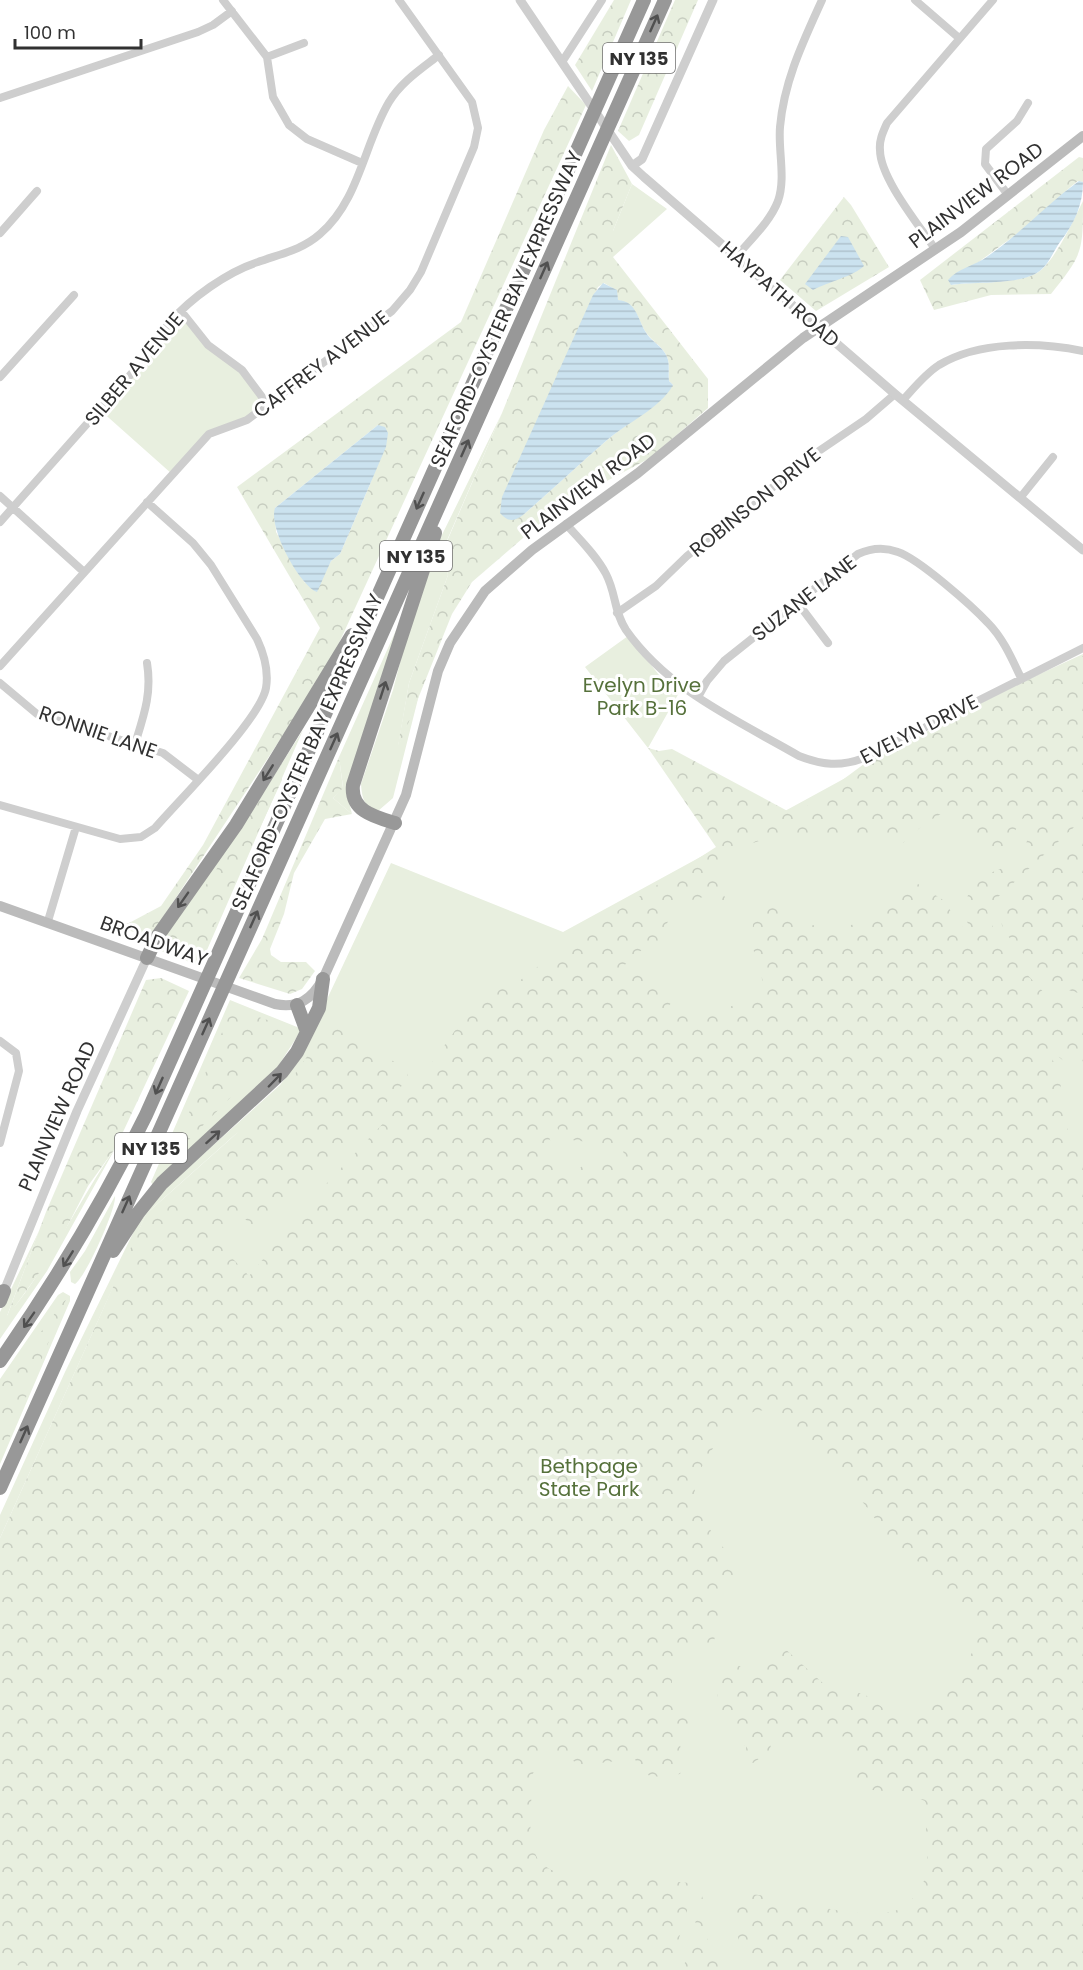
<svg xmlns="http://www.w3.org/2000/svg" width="1083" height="1970" viewBox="0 0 1083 1970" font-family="Poppins,sans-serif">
  <defs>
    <pattern id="forest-crowns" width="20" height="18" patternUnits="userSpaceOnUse" patternTransform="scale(1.5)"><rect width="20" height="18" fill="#e8efdf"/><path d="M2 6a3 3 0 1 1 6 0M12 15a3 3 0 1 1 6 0" fill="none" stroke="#c7cdc0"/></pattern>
    <pattern id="water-rules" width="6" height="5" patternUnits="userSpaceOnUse" patternTransform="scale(1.5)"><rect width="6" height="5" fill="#cbe2ef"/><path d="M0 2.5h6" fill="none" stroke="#afc2cd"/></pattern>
  </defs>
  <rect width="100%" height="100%" fill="#fff"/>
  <path fill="#e8efdf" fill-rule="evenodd" d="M632,184L667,209L613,257V231Z
    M181,311L194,328L232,361L268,405L247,420L215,431L172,474L100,410Z
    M502,413L442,552L448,575L409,683L398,747L419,695L393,798L378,811C364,807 362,798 361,784L393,690L413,612L436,547Z
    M397,628L347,795L352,814L333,798L343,787L339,757Z
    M628,636L663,680L680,691L648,748L585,667Z
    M1083,654V1970H0V1546L115,1283L0,1538V1515L65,1372L138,1223L157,1196L280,1085L297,1063L391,863L563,932L1014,686ZM238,1132L136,1237L146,1214Z
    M303,730L200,966L156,949L241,828Z
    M230,1000L302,1029L275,1071L153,1185L151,1182Z
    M116,1147L47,1271L0,1339V1312L39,1231L7,1316C51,1264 77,1202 116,1147Z
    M115,1196C117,1207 86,1277 75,1284L71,1282L70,1272L85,1251Z
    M63,1292L70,1296V1301L0,1464V1379L58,1295Z"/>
  <path fill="url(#forest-crowns)" fill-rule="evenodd" d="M614,0H631L592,91L575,65Z
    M675,0H698L639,135L629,141L618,131Z
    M568,86L586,105L328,667L150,937L115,926L129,923L161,906L203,845L320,628L237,487L461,322L544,130ZM378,425L371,482L340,554L331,561L324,574L305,583L276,532L275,508Z
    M611,145L632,184L613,231V257L708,379V408L650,458L560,506L472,582L452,614L397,751L409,683L448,575L442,553L502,413ZM604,283L616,290L618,300C637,305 637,317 645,331C651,341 663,346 667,357C670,363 668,373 669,381L673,385C655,408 628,422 606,441C578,465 551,491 523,515L530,438L598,287Z
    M1079,157L1083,158V182L1078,181C1058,196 1042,215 1022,230C998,249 973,264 951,285C978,281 1009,285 1035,274C1053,266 1074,219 1083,201C1083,252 1083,254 1051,294L991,295L934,310L920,280Z
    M844,197L851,205L889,267L816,311L780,280Z
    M1083,656V819L986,908L999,944L1048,997L1083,1007V1061L1070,1066L1049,1049C1051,1059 1057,1067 1059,1076C1065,1099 1055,1129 1083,1144V1970H750C742,1945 726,1919 736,1893C783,1894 847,1920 890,1912C906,1910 923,1890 926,1874C929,1854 925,1823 925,1801L905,1793L852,1788L861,1759L845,1736L805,1745L772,1735L770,1751L753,1763L747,1762L746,1746L735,1741L731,1724L721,1714L718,1700L717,1689L723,1661L743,1667L746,1679L755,1666L765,1663L774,1644L783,1647L826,1686L864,1694L886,1710L907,1717L923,1713L937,1702L964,1667L974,1649L973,1623L926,1568L893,1543L853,1489L806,1437L778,1411C770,1411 758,1409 751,1413C726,1425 691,1470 695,1499C698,1520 732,1557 745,1576L721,1599L714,1642L707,1645C671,1632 670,1673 673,1697L692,1712L680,1745L684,1764L680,1774L660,1777L641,1774L635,1759L582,1765L558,1754L543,1758L532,1775L530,1842L539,1862L551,1870L690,1883V1886H694L670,1970H88L0,1964V1538L146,1214L280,1095L330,1024L340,1026L405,1069L409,1078L319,1175L259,1232L243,1217L218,1243L249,1276L327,1183L406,1099L489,983L509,989L572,940L716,847L648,748L659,751L672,749L795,815L864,764L1014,686ZM941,814C961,827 978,846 1000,853L1025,816L1027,841L1018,864C982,873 978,878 960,909L996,974L943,900L918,884C901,889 892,898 879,908C834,944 816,927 772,905L753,922L752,945L765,989C721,1014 717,1014 668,1008L677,992L638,971L611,977L645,947L661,944L665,926L681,903L707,896L727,902L720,886L723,851C742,848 764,838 782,835C821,829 864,837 903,843L924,824ZM546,1114L553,1116C562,1156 595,1132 623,1151L626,1161L590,1160L576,1171C552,1168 548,1134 546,1114Z
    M339,757L343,788L333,798L352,814L325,819L294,873L284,914L270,949L271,955L281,962H306L315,971L302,989L290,994L239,978L262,939Z
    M282,764V780L198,962L162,947L213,875Z
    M1083,833V994C1052,987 1045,977 1024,954C1014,943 997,928 1001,911C1005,892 1046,869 1061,857C1069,850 1076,841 1083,833Z
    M161,978L189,991L116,1147L88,1186L54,1252L6,1319L46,1212L146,980Z
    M232,1008L288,1027L283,1044L170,1159Z
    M67,1297L0,1461V1387Z
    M703,1893L706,1936L722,1970H683Z"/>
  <path fill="url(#water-rules)" d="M1079,181L1083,182C1083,205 1074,224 1060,242C1054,250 1050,262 1042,269C1025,286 975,281 951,285L948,280C958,268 975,266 988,256C1020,234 1047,204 1079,181Z
    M841,236L848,237L864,266C854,276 828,282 813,290L805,284Z
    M603,283L617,290L618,300C636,301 638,319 645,331C650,341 663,346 667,357C670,363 668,373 669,381L673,385C660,409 626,423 606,441C578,465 551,491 523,515C513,522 508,522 500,513L502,497L593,295Z
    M378,425L385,427L388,433L386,447L340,554L331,561L317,592C299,585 268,527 275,508Z"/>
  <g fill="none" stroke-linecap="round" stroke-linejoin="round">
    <path stroke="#cecece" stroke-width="8" d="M223,0L267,57L273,97L289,125L307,139L362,163
      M915,0L959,38
      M267,57L304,43
      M562,62L602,0
      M0,98L198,32L213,25L232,11
      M1008,195L985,164L986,149L1017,121L1028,103
      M0,233L37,191
      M935,249C919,225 880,178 880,150C879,140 883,132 887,123L993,0
      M736,257C750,240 770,222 778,201C786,178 778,151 780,127C784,81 803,42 822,0
      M181,311L208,345L242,370L268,405
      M0,377L74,295
      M903,400C914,388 925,374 939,365C979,341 1038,342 1083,351
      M0,496L84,572
      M1020,498L1053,457
      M0,522L155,347C159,339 163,330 169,323C191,298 227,272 258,262C280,254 302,250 320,234C359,201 364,144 389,102C401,82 421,69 439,55
      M566,524C580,540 596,555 606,574C616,593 614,612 626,630C669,691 737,720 799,756C822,765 840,767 864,758L1083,648
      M797,602L828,643
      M617,613L656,586L687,556L813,455L866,419L895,394
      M0,666L209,434L247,420L392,311L410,290L421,272L474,147L478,128L472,102L399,0
      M0,683L37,714L163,753L197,779
      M698,697L707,681L724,661L858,554C871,548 885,547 898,552C919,559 972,606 988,623C1003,638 1012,659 1021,678
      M135,744C144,715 152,693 147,663
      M0,805L120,839L141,837L155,828C180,799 260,720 266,688C269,670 264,654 257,639L211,565L193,543L147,502
      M48,921L76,827
      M0,1041L16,1053L19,1071L0,1143"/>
    <path stroke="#cecece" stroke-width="9" d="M520,0L632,166L644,177L895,394L1083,550
      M632,166L642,159L713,0
      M4,1291L77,1111L147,958"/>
    <path stroke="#bbb" stroke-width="10" d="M0,906L275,1004C298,1009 312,999 323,979L406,795L438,671L450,643L485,591L532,550L638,473L803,338L961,232L1083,136"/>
    <path stroke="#989898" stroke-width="14" d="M395,823C375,817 350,811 353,785L435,533
      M147,958L157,937L236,825L352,635
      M297,1005L307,1032
      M113,1251L138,1213L162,1183L282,1072L297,1052L319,1008L323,979
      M0,1301L4,1291
      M0,1361C55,1282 104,1201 146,1115L644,0
      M0,1488L665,0"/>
  </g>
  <defs><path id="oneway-shaft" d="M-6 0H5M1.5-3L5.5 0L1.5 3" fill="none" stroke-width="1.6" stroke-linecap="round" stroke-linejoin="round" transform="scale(1.5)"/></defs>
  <g stroke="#505050">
    <use href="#oneway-shaft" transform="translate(654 23) rotate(-66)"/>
    <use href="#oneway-shaft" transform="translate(544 270) rotate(-66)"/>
    <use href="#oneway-shaft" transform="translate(465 448) rotate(-66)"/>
    <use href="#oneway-shaft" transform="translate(420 501) rotate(114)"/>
    <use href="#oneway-shaft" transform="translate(383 690) rotate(-72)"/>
    <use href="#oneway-shaft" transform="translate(334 741) rotate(-66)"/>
    <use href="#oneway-shaft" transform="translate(268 773) rotate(122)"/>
    <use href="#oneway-shaft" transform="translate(183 900) rotate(125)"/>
    <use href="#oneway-shaft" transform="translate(254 919) rotate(-66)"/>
    <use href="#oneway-shaft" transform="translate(206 1026) rotate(-66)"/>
    <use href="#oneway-shaft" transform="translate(275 1080) rotate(-46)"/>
    <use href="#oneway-shaft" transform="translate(159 1086) rotate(114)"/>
    <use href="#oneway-shaft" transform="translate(213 1137) rotate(-42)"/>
    <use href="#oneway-shaft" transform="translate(126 1204) rotate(-66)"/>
    <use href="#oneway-shaft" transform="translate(68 1259) rotate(122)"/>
    <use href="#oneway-shaft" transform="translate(29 1320) rotate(125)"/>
    <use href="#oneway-shaft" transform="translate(24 1434) rotate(-66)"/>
  </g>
  <g text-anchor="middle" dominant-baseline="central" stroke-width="6" stroke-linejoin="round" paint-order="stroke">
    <g fill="#fff" stroke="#6f6f6f" stroke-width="1.5">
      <rect x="603" y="43" width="72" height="30" rx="4.5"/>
      <rect x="380" y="541" width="72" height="30" rx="4.5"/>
      <rect x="115" y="1133" width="72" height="30" rx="4.5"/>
    </g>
    <g font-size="18" font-weight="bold" fill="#313131">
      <text x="639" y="58">NY 135</text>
      <text x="416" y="556">NY 135</text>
      <text x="151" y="1148">NY 135</text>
    </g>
    <g font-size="20" fill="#313131" stroke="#fff">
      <text transform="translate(976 195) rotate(-37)">PLAINVIEW ROAD</text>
      <text transform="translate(780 294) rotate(41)">HAYPATH ROAD</text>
      <text transform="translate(506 309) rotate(-66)">SEAFORD-OYSTER BAY EXPRESSWAY</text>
      <text transform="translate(321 364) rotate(-37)">CAFFREY AVENUE</text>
      <text transform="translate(134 369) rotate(-50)">SILBER AVENUE</text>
      <text transform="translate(588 486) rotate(-37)">PLAINVIEW ROAD</text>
      <text transform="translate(755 502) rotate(-39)">ROBINSON DRIVE</text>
      <text transform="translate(804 598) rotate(-38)">SUZANE LANE</text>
      <text transform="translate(919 729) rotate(-27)">EVELYN DRIVE</text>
      <text transform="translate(98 732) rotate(19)">RONNIE LANE</text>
      <text transform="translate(307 752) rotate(-66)">SEAFORD-OYSTER BAY EXPRESSWAY</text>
      <text transform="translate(154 941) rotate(20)">BROADWAY</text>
      <text transform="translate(57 1116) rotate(-66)">PLAINVIEW ROAD</text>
    </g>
    <g font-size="20" fill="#56713b" stroke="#fff">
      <text x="642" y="685">Evelyn Drive<tspan x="642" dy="23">Park B-16</tspan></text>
      <text x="589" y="1466">Bethpage<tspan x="589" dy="23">State Park</tspan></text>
    </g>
  </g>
  <path d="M15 39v9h126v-9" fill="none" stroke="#313131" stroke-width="3"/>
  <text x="24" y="39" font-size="18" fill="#313131" stroke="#ffffff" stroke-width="4.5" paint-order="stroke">100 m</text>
</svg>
